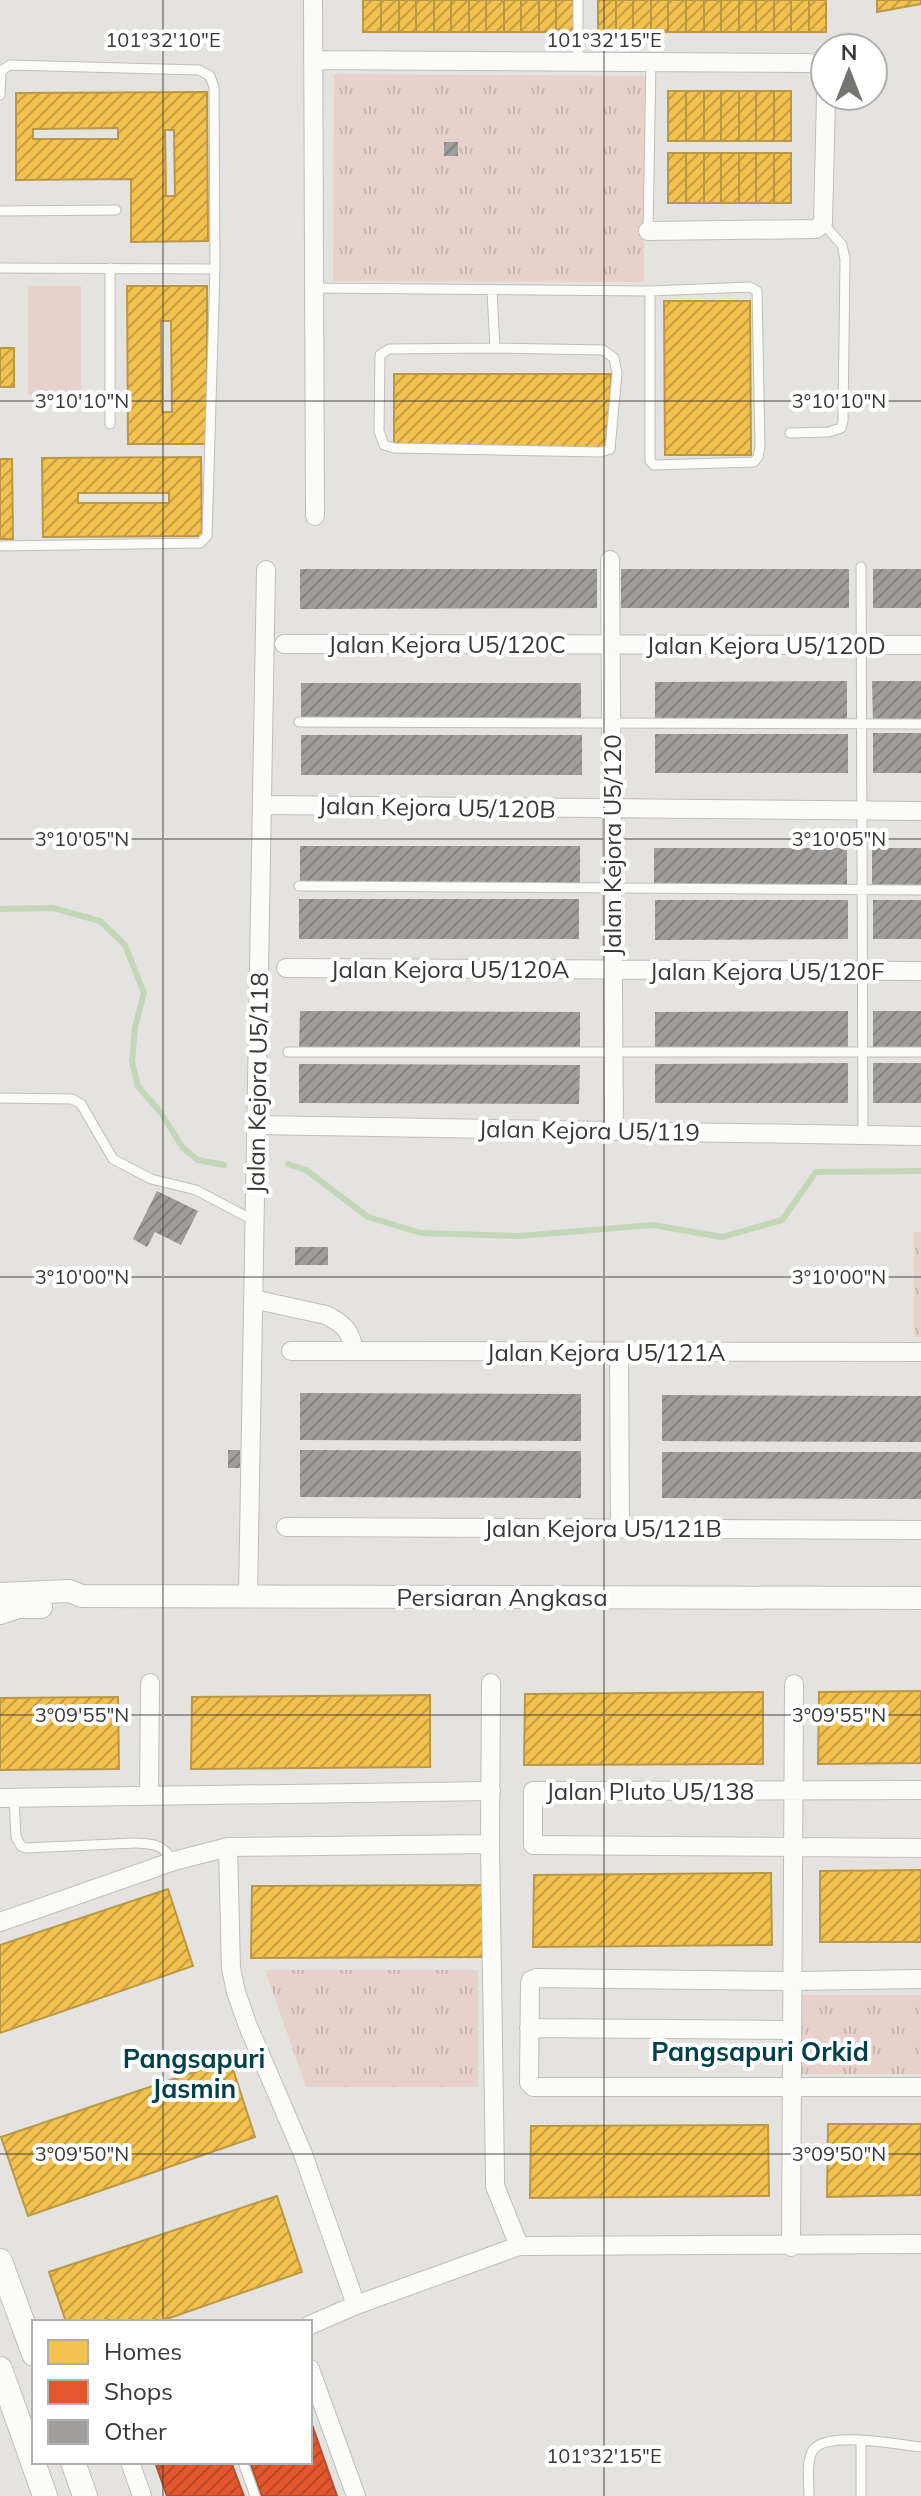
<svg xmlns="http://www.w3.org/2000/svg" width="921" height="2496" viewBox="0 0 921 2496" font-family="Mulish,sans-serif">
  <defs>
    <pattern id="park-tufts" width="24" height="20" patternUnits="userSpaceOnUse" patternTransform="scale(2)"><rect width="24" height="20" fill="#e7d2cb"/><path d="M3 7l-1-3M5 7V3M7 7l1-3M15 17l-1-3M17 17v-4M19 17l1-3" fill="none" stroke="#c7b5af"/></pattern>
    <pattern id="homes-hatch" width="6" height="6" patternUnits="userSpaceOnUse" patternTransform="scale(2)"><rect width="6" height="6" fill="#f2c14e"/><path d="M-1 1l2-2M0 6l6-6M5 7l2-2" fill="none" stroke="#c59e42"/></pattern>
    <pattern id="shops-hatch" width="6" height="6" patternUnits="userSpaceOnUse" patternTransform="scale(2)"><rect width="6" height="6" fill="#e4572e"/><path d="M-1 1l2-2M0 6l6-6M5 7l2-2" fill="none" stroke="#ba4928"/></pattern>
    <pattern id="building-hatch" width="6" height="6" patternUnits="userSpaceOnUse" patternTransform="scale(2)"><rect width="6" height="6" fill="#9f9e9c"/><path d="M-1 1l2-2M0 6l6-6M5 7l2-2" fill="none" stroke="#838280"/></pattern>
  </defs>
  <rect width="100%" height="100%" fill="#e5e3e0"/>
  <path fill="#e7d2cb" d="M28,286H81V395H28Z"/>
  <path fill="url(#park-tufts)" d="M334,74L645,76L644,282L333,281Z
    M914,1232H921V1337H914Z
    M265,1970H478V2087H306Z
    M798,1995H921V2074H798Z"/>
  <path fill="url(#homes-hatch)" stroke="#ba9846" stroke-width="2" fill-rule="evenodd" d="M363,0H381V32H363Z
    M381,0H399V32H381Z
    M399,0H416V32H399Z
    M416,0H434V32H416Z
    M434,0H451V32H434Z
    M451,0H469V32H451Z
    M469,0H486V32H469Z
    M486,0H504V32H486Z
    M504,0H521V32H504Z
    M521,0H539V32H521Z
    M539,0H556V32H539Z
    M556,0H574V32H556Z
    M598,0H616V32H598Z
    M616,0H633V32H616Z
    M633,0H651V32H633Z
    M651,0H668V32H651Z
    M668,0H686V32H668Z
    M686,0H704V32H686Z
    M704,0H721V32H704Z
    M721,0H739V32H721Z
    M739,0H756V32H739Z
    M756,0H774V32H756Z
    M774,0H791V32H774Z
    M791,0H809V32H791Z
    M809,0H826V32H809Z
    M877,0H921V4L877,12Z
    M668,91H686V141H668Z
    M686,91H704V141H686Z
    M704,91H721V141H704Z
    M721,91H739V141H721Z
    M739,91H756V141H739Z
    M756,91H774V141H756Z
    M774,91H791V141H774Z
    M207,92L208,241L131,242V179L16,180V93ZM118,128V139H33V129ZM165,130H174L175,196H166Z
    M668,153H686V203H668Z
    M686,153H704V203H686Z
    M704,153H721V203H704Z
    M721,153H739V203H721Z
    M739,153H756V203H739Z
    M756,153H774V203H756Z
    M774,153H791V203H774Z
    M127,286H207V444H128ZM161,321H171L172,412H162Z
    M664,301H750L751,455H665Z
    M0,348H14V387H0Z
    M394,374H611L610,449L394,448Z
    M201,457L202,536L43,537L42,458ZM78,493H169V503H78Z
    M0,459H12L13,539H0Z
    M921,1691V1763L818,1764L819,1692Z
    M763,1692V1764L524,1765L525,1694Z
    M430,1695V1767L191,1769L192,1697Z
    M118,1697L119,1769L0,1770V1698Z
    M921,1870V1942H820V1871Z
    M771,1873L772,1945L533,1947L534,1875Z
    M489,1885L490,1957L251,1958L252,1886Z
    M168,1889L193,1966L0,2033V1945Z
    M230,2060L255,2137L28,2216L1,2137Z
    M828,2124H921V2195L827,2197Z
    M768,2125L769,2196L530,2198L531,2126Z
    M277,2196L302,2272L158,2322H66L49,2272Z"/>
  <path fill="url(#shops-hatch)" stroke="#b14e30" stroke-width="2" d="M310,2419L337,2496H262L250,2462H310Z
    M155,2462H231L244,2496H167Z"/>
  <g fill="none" stroke-linecap="round" stroke-linejoin="round">
    <path stroke="#c3d6b7" stroke-width="6" d="M0,909L53,908L100,921L125,945L144,993L135,1027L132,1062L138,1086L161,1113L183,1148L198,1160L224,1165
      M288,1164L306,1170L368,1217L421,1233L519,1236L653,1225L722,1237L782,1220L816,1172L921,1171"/>
  </g>
  <path fill="url(#building-hatch)" d="M444,142H458V156H444Z
    M300,569H597V608L300,609Z
    M621,569H849V608H621Z
    M873,569H921V608H873Z
    M847,681V721H655V682Z
    M872,681H921V721H873Z
    M301,683H581V722H301Z
    M873,733H921V773H873Z
    M655,734H848V773H655Z
    M301,735H582V775H301Z
    M300,846H580V886H300Z
    M654,848H847V887L654,888Z
    M872,848H921V887H872Z
    M299,899H579V939H299Z
    M655,900H848V939L655,940Z
    M873,900H921V939H873Z
    M300,1011L580,1012V1052L299,1051Z
    M848,1011V1051H655V1012Z
    M873,1011H921V1051H873Z
    M848,1063V1103H655V1064Z
    M873,1063H921V1103H873Z
    M299,1064L580,1065L579,1104L299,1103Z
    M157,1191L198,1211L181,1245L155,1232L147,1247L133,1239Z
    M295,1247H328V1265H295Z
    M300,1393L581,1394V1441L300,1440Z
    M662,1395L921,1396V1442L662,1441Z
    M228,1450H240V1468H228Z
    M300,1450L581,1451V1498L300,1497Z
    M662,1452H921V1499L662,1498Z"/>
  <g fill="none" stroke-linecap="round" stroke-linejoin="round">
    <g stroke="#c0bebc" stroke-width="11">
      <path id="service" d="M578,0V62
        M0,95L1,71L10,65L199,70L210,76L214,87L215,269L207,536L200,543L0,546
        M0,211L116,210
        M648,231L651,62
        M0,268L215,269
        M314,288L650,291L750,287L757,291L760,447L758,457L754,462L654,465L650,461V291
        M492,291L495,348
        M495,348L603,350L614,358L617,373L610,449L601,452L394,448L384,445L379,431L380,355L389,349Z
        M110,424V268
        M790,433L829,432L841,428L843,421L845,259L842,245L823,223
        M861,567L863,1135
        M299,722L921,724
        M299,886L921,890
        M288,1052H921
        M0,1098L72,1099L81,1104L113,1159L151,1179L196,1190L255,1221
        M14,1797L16,1837L21,1846L26,1848L135,1843C156,1844 161,1844 174,1861
        M861,2441V2496
        M243,2462L255,2496
        M809,2496C809,2483 806,2464 812,2452C823,2429 899,2445 921,2447"/>
    </g>
    <g stroke="#c0bebc" stroke-width="20">
      <path id="minor" d="M313,0L315,516
        M313,60L809,63L819,65L825,73
        M648,231L816,229L823,223L826,96
        M610,560L614,1130
        M284,644L921,645
        M262,805L921,811
        M286,968L921,971
        M256,1125L921,1136
        M253,1299L326,1315C344,1324 351,1331 354,1351
        M291,1351L921,1352
        M619,1352L620,1529
        M286,1527L921,1530
        M248,1596L266,570
        M491,1683L490,1844L495,2174V2186L519,2246
        M921,1790L533,1791V1845L921,1848
        M149,1795L150,1683
        M0,1798L491,1791
        M228,1847L231,1968L236,1992L248,2026L303,2154L356,2305
        M0,1922L174,1861L228,1847L490,1844
        M921,1979L793,1981L536,1978L531,1980L530,1984L529,2083L533,2087H921
        M529,2028L792,2030
        M791,2247L794,1684
        M310,2325L356,2305L519,2246L921,2244
        M310,2369L356,2496
        M130,2462L142,2496"/>
    </g>
    <g stroke="#c0bebc" stroke-width="24">
      <path id="tertiary" d="M0,1594L69,1591L82,1596L921,1598
        M0,1613L18,1607H41"/>
    </g>
    <g stroke="#c0bebc" stroke-width="26">
      <path id="secondary" d="M0,2261L34,2354
        M0,2369L45,2496
        M73,2462L85,2496"/>
    </g>
    <use href="#service" stroke="#fbfbfa" stroke-width="9"/>
    <use href="#minor" stroke="#fbfbfa" stroke-width="18"/>
    <use href="#tertiary" stroke="#fbfbfa" stroke-width="22"/>
    <use href="#secondary" stroke="#fbfbfa" stroke-width="24"/>
  </g>
  <path fill="none" stroke="#393835" stroke-width="2" stroke-opacity="0.45" d="M163,0V2322M604,0V2496M0,401H921M0,839H921M0,1277H921M0,1715H921M0,2154H921M163,2462V2496"/>
  <g text-anchor="middle" dominant-baseline="central" stroke-width="8" stroke-linejoin="round" paint-order="stroke">
    <g font-size="24" fill="#393835" stroke="#fff">
      <text x="447" y="644">Jalan Kejora U5/120C</text>
      <text x="766" y="645">Jalan Kejora U5/120D</text>
      <text transform="translate(437 807) rotate(1)">Jalan Kejora U5/120B</text>
      <text transform="translate(612 845) rotate(-90)">Jalan Kejora U5/120</text>
      <text x="450" y="969">Jalan Kejora U5/120A</text>
      <text x="767" y="971">Jalan Kejora U5/120F</text>
      <text transform="translate(257 1083) rotate(-89)">Jalan Kejora U5/118</text>
      <text transform="translate(589 1130) rotate(1)">Jalan Kejora U5/119</text>
      <text x="606" y="1352">Jalan Kejora U5/121A</text>
      <text x="603" y="1528">Jalan Kejora U5/121B</text>
      <text x="502" y="1597">Persiaran Angkasa</text>
      <text x="650" y="1791">Jalan Pluto U5/138</text>
    </g>
    <g font-size="26" font-weight="bold" fill="#004148" stroke="#fff">
      <text x="760" y="2051">Pangsapuri Orkid</text>
      <text x="194" y="2058">Pangsapuri<tspan x="194" dy="30">Jasmin</tspan></text>
    </g>
  </g>
  <g font-size="20" text-anchor="middle" fill="#393835" stroke="#fff" stroke-width="8" stroke-linejoin="round" paint-order="stroke">
    <text x="163" y="47">101°32'10"E</text>
    <text x="604" y="47">101°32'15"E</text>
    <text x="82" y="408">3°10'10"N</text>
    <text x="839" y="408">3°10'10"N</text>
    <text x="82" y="846">3°10'05"N</text>
    <text x="839" y="846">3°10'05"N</text>
    <text x="82" y="1284">3°10'00"N</text>
    <text x="839" y="1284">3°10'00"N</text>
    <text x="82" y="1722">3°09'55"N</text>
    <text x="839" y="1722">3°09'55"N</text>
    <text x="82" y="2161">3°09'50"N</text>
    <text x="839" y="2161">3°09'50"N</text>
    <text x="604" y="2463">101°32'15"E</text>
  </g>
  <rect x="32" y="2320" width="280" height="144" fill="#ffffff" stroke="#b0afae" stroke-width="2"/>
  <rect x="48" y="2340" width="40" height="24" fill="#f2c14e" stroke="#b0afae" stroke-width="2"/>
  <text x="104" y="2360" font-size="24" fill="#393835">Homes</text>
  <rect x="48" y="2380" width="40" height="24" fill="#e4572e" stroke="#b0afae" stroke-width="2"/>
  <text x="104" y="2400" font-size="24" fill="#393835">Shops</text>
  <rect x="48" y="2420" width="40" height="24" fill="#9f9e9c" stroke="#b0afae" stroke-width="2"/>
  <text x="104" y="2440" font-size="24" fill="#393835">Other</text>
  <g transform="translate(849 72)"><circle r="38" fill="#ffffff" stroke="#b0afae" stroke-width="2"/>
  <path d="M0-6L14 30L0 20L-14 30Z" fill="#757471"/>
  <text y="-12" font-size="22" font-weight="bold" text-anchor="middle" fill="#393835">N</text>
  </g>
</svg>
